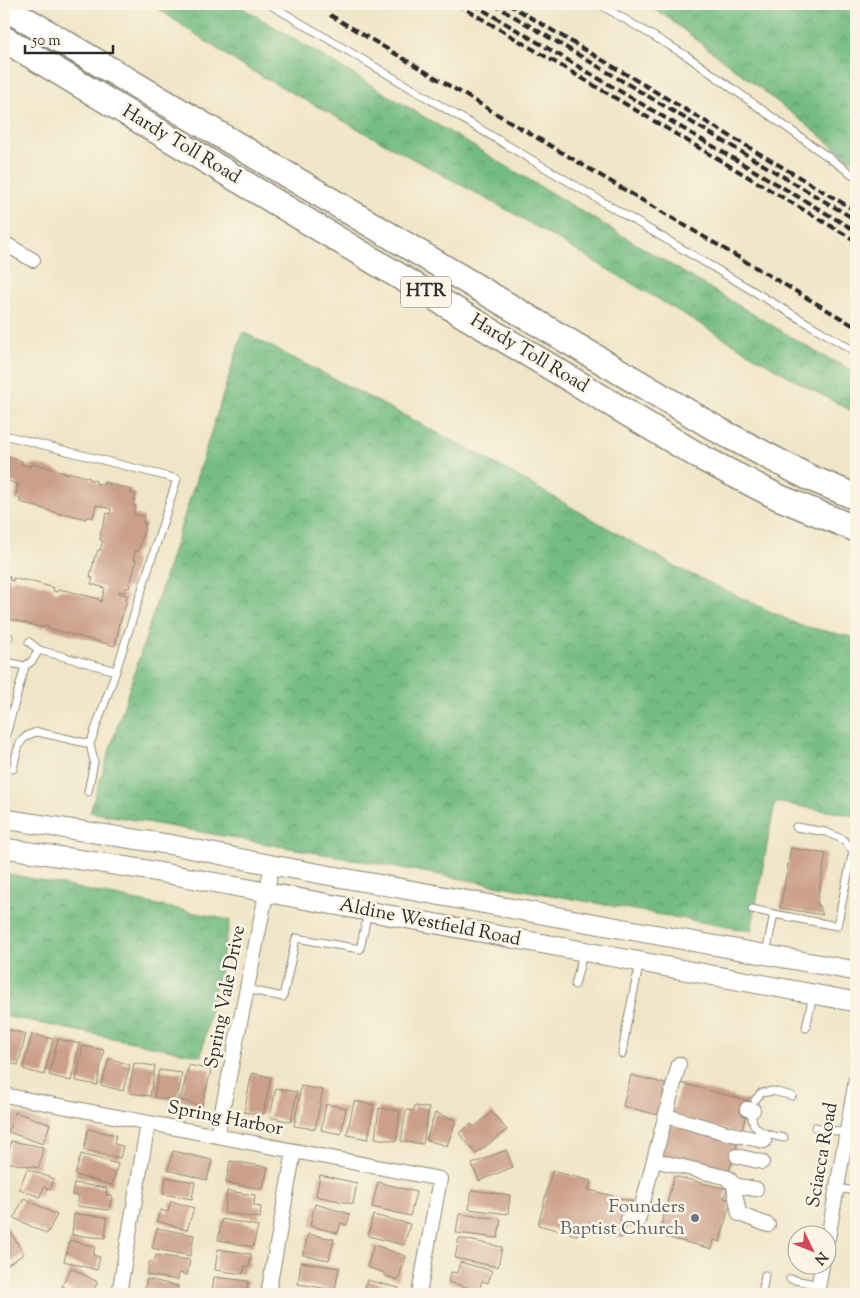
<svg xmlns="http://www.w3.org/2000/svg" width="860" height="1298" viewBox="0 0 860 1298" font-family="'Sorts Mill Goudy',serif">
  <defs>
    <pattern id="forest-crowns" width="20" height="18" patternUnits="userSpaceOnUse" patternTransform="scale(1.25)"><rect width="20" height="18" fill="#74bc83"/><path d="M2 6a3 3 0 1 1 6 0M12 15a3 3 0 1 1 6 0" fill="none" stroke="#5f996b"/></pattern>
  </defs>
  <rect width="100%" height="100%" fill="#fcf5e5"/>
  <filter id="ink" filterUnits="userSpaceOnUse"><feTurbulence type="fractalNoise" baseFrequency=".02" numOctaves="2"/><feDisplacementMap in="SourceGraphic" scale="10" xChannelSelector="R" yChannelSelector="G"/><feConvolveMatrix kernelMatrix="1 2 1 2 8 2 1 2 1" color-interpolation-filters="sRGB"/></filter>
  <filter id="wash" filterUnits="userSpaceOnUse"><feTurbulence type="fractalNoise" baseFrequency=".0096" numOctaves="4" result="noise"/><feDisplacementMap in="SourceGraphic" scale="20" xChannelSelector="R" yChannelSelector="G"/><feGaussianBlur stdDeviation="1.12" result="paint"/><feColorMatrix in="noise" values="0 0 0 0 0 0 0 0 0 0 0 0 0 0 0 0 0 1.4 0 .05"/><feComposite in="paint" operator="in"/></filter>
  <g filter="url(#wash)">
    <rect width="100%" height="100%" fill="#efe5c7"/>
    <path fill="url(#forest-crowns)" stroke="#507457" d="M151,4H236L823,356L856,372V413L803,385L516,215L241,65Z
      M642,4H856V164L765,92L664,15Z
      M243,332L473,451L676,567L799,625L856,638V816L775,802L751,931L90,812Z
      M4,873L230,920L201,1056L4,1016Z"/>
    <g id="blocks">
      <path fill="#cb9f89" d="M4,456L22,461L21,464L31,467L32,464L37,465V464L67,474L68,472L90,478L89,479L96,481V483L103,485L104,482L132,490L131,493L136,494L133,506H136L133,514L144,517L143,523H146L140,546L138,551L136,550L133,559L136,560L135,566L129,588L126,587L125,592L119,591V593L127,595L126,604L120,623H119L118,627H119L115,646L47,628L48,626L45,625L44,628L9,619V620L7,619V618L4,617V576L10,577L9,580L13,581V578L20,580H26L54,588L53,591L57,592L58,590H64L99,599V601L101,602L105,588L91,584L93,578L90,577L95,556H96L98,550H100L103,541L100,540L101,535H100L105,519L107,513L110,514L111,509L96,505L93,518L87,516L86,519L68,514H61L20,502V499L15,498L18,484L4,480Z
        M791,848L826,854L817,902L823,915L780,908Z
        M6,1029L26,1034L18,1065L4,1061V1037Z
        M32,1034L53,1039L44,1075L23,1069Z
        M58,1039L80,1044L71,1081L49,1075Z
        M83,1046L104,1050L97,1085L76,1081Z
        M109,1058L130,1065L123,1091L101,1085Z
        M134,1063L155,1066L150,1096L129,1093Z
        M189,1065L211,1070L202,1106L180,1100Z
        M159,1070L182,1073L177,1101L154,1097Z
        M252,1073L271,1077L263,1115L244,1112Z
        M631,1075L666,1084L658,1115L623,1106Z
        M681,1083L749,1101L741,1134L672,1115Z
        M301,1086L323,1090L315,1129L294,1126Z
        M276,1088L297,1092L291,1122L270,1117Z
        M354,1101L374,1105L368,1139L347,1135Z
        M326,1104L346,1108L341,1134L321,1130Z
        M415,1106L429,1108L423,1144L401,1141L406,1110L414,1111Z
        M379,1108L400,1111L396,1141L375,1138Z
        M15,1112L50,1124L43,1144L8,1132Z
        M492,1112L507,1130L476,1154L459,1133L471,1124L474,1127Z
        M435,1113L456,1120L447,1146L426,1140Z
        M668,1124L738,1141L729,1172L660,1155Z
        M88,1129L116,1135L114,1144L123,1146L120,1158L84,1150Z
        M11,1141L43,1147L39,1168L6,1162Z
        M506,1150L513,1167L479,1181L472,1164Z
        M173,1151L212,1160L207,1180L168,1170Z
        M81,1154L118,1164L112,1185L75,1175Z
        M230,1161L268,1167L263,1189L226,1183Z
        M27,1169L54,1179L50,1190L44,1187L40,1197L19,1189Z
        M552,1171L591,1181L589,1190L632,1201L623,1238L579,1227L577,1235L538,1225Z
        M320,1175L357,1183L353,1204L316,1196Z
        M674,1176L727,1189L724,1198L731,1200L720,1242L714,1240L712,1249L659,1235Z
        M166,1177L195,1182L192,1199L163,1194Z
        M378,1182L416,1192L410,1216L372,1207Z
        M74,1183L107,1188L106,1195L112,1196L109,1210L77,1206L79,1196L72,1195Z
        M472,1190L510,1195L508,1214L469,1209Z
        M227,1191L255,1195L254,1206L261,1207L260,1218L224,1213Z
        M24,1198L57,1215L47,1234L14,1218Z
        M171,1201L194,1208L187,1230L157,1221L160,1210L168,1212Z
        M315,1204L350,1214L347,1225L341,1223L338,1233L310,1226Z
        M74,1214L107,1217L105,1238L72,1235Z
        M459,1214L501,1219L498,1238L456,1233Z
        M373,1215L410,1224L404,1245L368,1236Z
        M222,1219L258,1226L253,1247L218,1240Z
        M4,1221L24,1254L5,1266L4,1263Z
        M157,1228L194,1235L190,1256L152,1248Z
        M308,1234L334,1239L329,1260L303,1255Z
        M459,1238L502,1247L498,1267L455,1258Z
        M70,1240L95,1247L93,1255L100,1257L97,1270L64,1261Z
        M374,1245L406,1256L398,1280L384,1275L385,1273L367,1267Z
        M218,1249L251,1254L249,1267L245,1266L243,1274L215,1270Z
        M156,1255L190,1260L187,1275L179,1273L178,1280L147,1275L149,1262H154Z
        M301,1262L339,1268L335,1290L298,1284Z
        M460,1262L492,1271L488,1283L482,1281L479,1291L448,1282L451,1272L457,1273Z
        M71,1268L98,1282L91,1294H78L62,1286Z
        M214,1277L248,1281L246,1294H212Z
        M147,1279L178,1286L176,1294H153V1293L144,1291Z
        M367,1280L399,1288L397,1294H356L357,1290L364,1292Z"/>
    </g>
  </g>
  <g filter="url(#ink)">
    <use href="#blocks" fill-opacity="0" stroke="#8d8879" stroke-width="1"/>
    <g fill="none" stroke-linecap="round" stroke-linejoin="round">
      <g stroke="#8d8879" stroke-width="9">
        <path id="lane" d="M269,4L856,352
          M599,4L687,56L856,177
          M4,435L177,479L116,671L90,744L94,762L88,792
          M4,638L9,637
          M39,650L116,671
          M4,660L6,662L25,666L32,661L39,650L29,642
          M4,742L25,666
          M13,769C17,752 17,735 38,732L90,744
          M796,827L826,832L844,840L853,851
          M752,909L774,914
          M766,953L774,914L837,926L853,851L856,852
          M575,985L583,953
          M246,989L283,997L296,938L360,949L368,912
          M806,1028L813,995
          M622,1054L627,1023L640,962
          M755,1100L761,1093L773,1091L792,1096
          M752,1117C752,1133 771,1135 784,1138
          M815,1127L846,1133
          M836,1188L856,1191
          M790,1279L819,1285
          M762,1294L765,1275"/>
      </g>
      <g stroke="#8d8879" stroke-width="16">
        <path id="street" d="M4,243L33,260
          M4,1095L440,1179L419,1294
          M747,1109L753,1110
          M666,1116L727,1133L764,1141
          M217,1136L272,865
          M737,1156L762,1162
          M654,1160L729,1178L728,1180L738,1186L756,1189
          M734,1184C734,1194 738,1204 739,1214L768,1225
          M628,1219L638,1221L679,1064
          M828,1238L856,1080
          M119,1294L148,1123
          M268,1294L294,1151
          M817,1294L822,1266"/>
      </g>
      <g stroke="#8d8879" stroke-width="21">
        <path id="secondary" d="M4,819L173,845L272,865L856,971
          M4,848L147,870L856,1002"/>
      </g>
      <g stroke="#8d8879" stroke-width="28">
        <path id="highway" d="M4,7L720,431L808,477L856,497
          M4,39L702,458L778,497L856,529"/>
      </g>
      <use href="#lane" stroke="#fff" stroke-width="7"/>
      <use href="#street" stroke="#fff" stroke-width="14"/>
      <use href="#secondary" stroke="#fff" stroke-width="19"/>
      <use href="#highway" stroke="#fff" stroke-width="25"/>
      <path stroke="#2b2b2b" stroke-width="4" stroke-dasharray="8 4" stroke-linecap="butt" d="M457,4L856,241
        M473,4L856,231
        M493,4L856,220
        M508,4L856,211
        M330,15L856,327"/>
    </g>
  </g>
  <circle fill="#6b7280" stroke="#fcf5e5" stroke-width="2" cx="695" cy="1218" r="5"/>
  <g text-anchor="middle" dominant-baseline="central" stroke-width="5" stroke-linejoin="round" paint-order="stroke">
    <rect fill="#fcf5e5" stroke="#6a6863" stroke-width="1" x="401" y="276.5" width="50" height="31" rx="4"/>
    <g font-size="18" font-weight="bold" fill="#2b2b2b">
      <text x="426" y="292">HTR</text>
    </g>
    <g font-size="19" fill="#2b2b2b" stroke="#fcf5e5">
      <text transform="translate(181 145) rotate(31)">Hardy Toll Road</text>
      <text transform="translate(529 354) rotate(31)">Hardy Toll Road</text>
      <text transform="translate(430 923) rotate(11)">Aldine Westfield Road</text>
      <text transform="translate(226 997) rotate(-79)">Spring Vale Drive</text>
      <text transform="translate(225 1119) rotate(11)">Spring Harbor</text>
      <text transform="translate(823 1155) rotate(-80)">Sciacca Road</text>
    </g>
    <g font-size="19" fill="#5b616d" stroke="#fcf5e5" text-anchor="end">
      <text x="685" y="1207">Founders<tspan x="685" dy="22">Baptist Church</tspan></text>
    </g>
  </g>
  <rect width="860" height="1298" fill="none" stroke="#fcf5e5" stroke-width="20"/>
  <g transform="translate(812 1250) rotate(133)"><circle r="24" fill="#fcf5e5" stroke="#a8a49b"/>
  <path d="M0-4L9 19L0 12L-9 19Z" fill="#d1495b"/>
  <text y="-8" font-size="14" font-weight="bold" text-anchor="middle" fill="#2b2b2b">N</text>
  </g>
  <path d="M25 45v8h88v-8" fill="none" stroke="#2b2b2b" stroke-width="2.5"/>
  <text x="32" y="45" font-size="15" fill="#2b2b2b" stroke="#fcf5e5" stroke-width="4" paint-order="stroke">50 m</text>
</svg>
